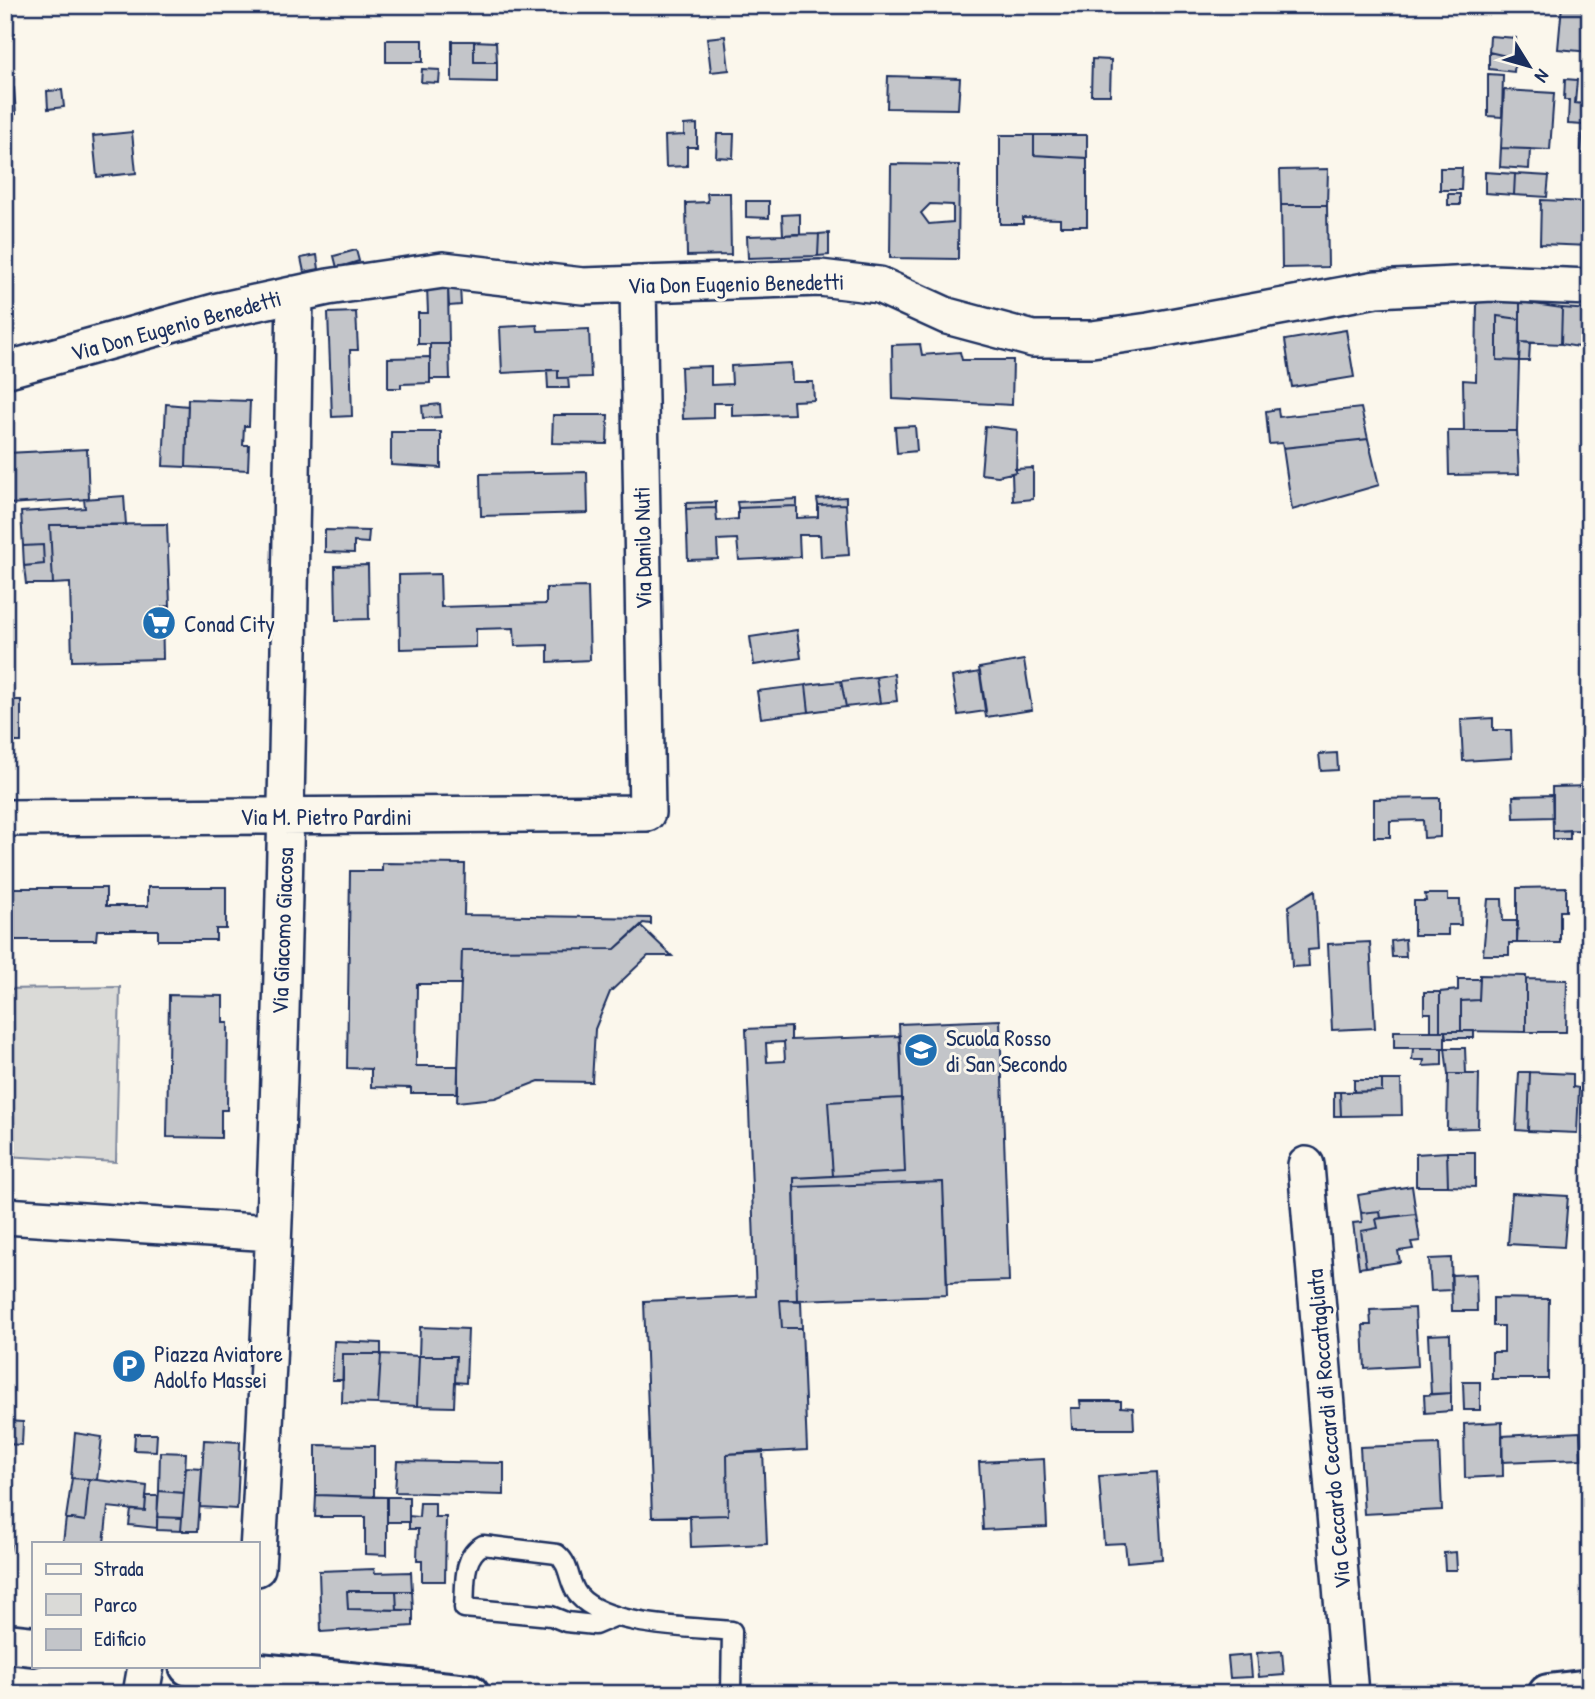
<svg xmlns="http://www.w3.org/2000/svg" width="1595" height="1699" viewBox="0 0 1595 1699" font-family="'Patrick Hand',sans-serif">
  <rect width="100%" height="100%" fill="#fbf7ec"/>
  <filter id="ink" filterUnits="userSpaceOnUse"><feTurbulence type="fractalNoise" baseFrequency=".0143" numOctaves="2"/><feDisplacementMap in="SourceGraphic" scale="14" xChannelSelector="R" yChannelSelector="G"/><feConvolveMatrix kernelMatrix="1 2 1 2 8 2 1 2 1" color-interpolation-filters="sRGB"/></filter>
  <g filter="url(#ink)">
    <path fill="#dadad7" stroke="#7a849a" stroke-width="2" d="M120,987L116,1162L5,1156V989Z"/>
    <path fill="#c3c5c9" stroke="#1b2f5e" stroke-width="2" fill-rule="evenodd" d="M1562,5H1590V52L1558,49Z
      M725,36L729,70L711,72L707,38Z
      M1490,36L1516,38L1515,58L1489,52Z
      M386,40H423V62H386Z
      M452,41H474V62H497V82L452,81Z
      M474,41L496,42L497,62H474Z
      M1489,52L1515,58L1514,72L1489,69Z
      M1092,59L1111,60L1110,95H1091Z
      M422,69L440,70L439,83L421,82Z
      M1488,74L1503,75L1502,117L1488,116Z
      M888,76L960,78L958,109L887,108Z
      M1565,79L1577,80L1575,103L1584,104L1583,125L1568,124L1569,100H1564Z
      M14,88L16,114H5V89Z
      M1585,88H1590V125H1583Z
      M62,90L64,107L48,109L47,91Z
      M1504,90L1554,93L1550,150L1501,148Z
      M697,124V147H687V166L666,167L665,136L684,135V125Z
      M1583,125H1590V154L1581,153Z
      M132,132L136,173L97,177L93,136Z
      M717,134H734L733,158L716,157Z
      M1000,135H1034V155L1087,158V226H1060V219L1023,218V224H1000Z
      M1034,135H1087V158L1034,155Z
      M1501,148L1530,149L1529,169L1500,167Z
      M891,164L959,165L958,259L890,258ZM930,204L953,205V222L929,224L921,213Z
      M1440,168H1462L1461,190H1440Z
      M1328,169L1327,205H1281L1280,170Z
      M1485,172L1515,174L1514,195L1485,193Z
      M1515,174L1549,176L1547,197L1514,195Z
      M707,193H730L731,255L687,256L686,203L708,202Z
      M1448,194H1460V205H1448Z
      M1541,200L1590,202V246L1540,244Z
      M746,201H769V218L746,217Z
      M1281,205H1327L1328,267L1282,268Z
      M800,214V234L783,235L782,215Z
      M829,233V255L818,256L819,234Z
      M819,234L818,256L748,258L747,236Z
      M356,250L359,261L337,268L334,256Z
      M317,255L319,269L304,272L301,258Z
      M460,286L461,305L449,306L448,287Z
      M427,287H448L449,344H418V313H428Z
      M1477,300L1520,302V319L1497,316V360L1519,361L1517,431H1464L1463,380L1476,381Z
      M1520,302L1562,308L1561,344L1520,342Z
      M1562,308L1590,310V349L1561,344Z
      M356,312L358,350H350L352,416L332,417L328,313Z
      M1497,316L1520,319L1519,361L1497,360Z
      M537,325L538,331L589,329L591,377L558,378V370L502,373L500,327Z
      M1346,330L1354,377L1292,387L1285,340Z
      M1520,342L1530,343L1529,361H1519Z
      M430,344H449L450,379H430Z
      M920,344L922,355L960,352L962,360H1013L1012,405L893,399L892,345Z
      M430,357V383L401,384V388H388V358Z
      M791,363L792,382H813L814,400L793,401L794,414L732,416V403H713V418L683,419L681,367L711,366V385L732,384L731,366Z
      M547,370H558V378H568L569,388H548Z
      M188,399L250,401L249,426H244L243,445H249L248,470L186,467Z
      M166,404L188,406L186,467L163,466Z
      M440,404L441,417L423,418L422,406Z
      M1361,408L1368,439L1283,448L1282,443L1269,444L1266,411L1278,409L1279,417Z
      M553,415H608L607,444L552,443Z
      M915,426L917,451L897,453L895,427Z
      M985,426L1017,430L1016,472L998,476L981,474Z
      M1448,431H1517L1519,474L1449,475Z
      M391,432H441V468L391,465Z
      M1368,439L1379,485L1292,510L1283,448Z
      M87,449L89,499L9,504L7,453Z
      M1033,468V499L1013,501L1012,473L1016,472L1015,469Z
      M587,472L588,513L481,516L480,474Z
      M124,496L126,525H50L53,584H26L24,566L44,564L43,545L23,546L21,512L85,508L84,499Z
      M846,497V504L818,505L817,499Z
      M797,499V506L738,508L737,502Z
      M716,502V508L686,509V503Z
      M846,504L849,555L821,557L820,535H799L800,557L739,560L737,539L717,540L718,559L688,560L686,509L716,508L717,521L738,519V508L797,506V518L818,517V505Z
      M167,524L170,606L162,607L163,659L72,661L70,583L53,584L50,525Z
      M325,530L369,531L368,543L354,542V553L325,552Z
      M43,545L44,564L24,566L23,546Z
      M368,565L369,619L336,620L335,566Z
      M440,574L441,607L546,604V588L588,587L590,660L548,662V645L515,646L514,628L476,629V647L400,649L399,575Z
      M797,630L801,658L754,665L750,637Z
      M1024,660L1032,710L986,717L979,668Z
      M980,672L986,711L958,715L952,677Z
      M894,674L897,701L880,703L876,677Z
      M876,677L880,703L846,707L841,681Z
      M841,681L846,707L809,712L806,685Z
      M806,685L809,712L761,718L757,691Z
      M5,689H11V700H21V742H5Z
      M1493,718V730H1511L1512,758L1463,761L1461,720Z
      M1337,753L1338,770L1321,771L1319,754Z
      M1590,786V822L1581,823V830L1553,831L1552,787Z
      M1553,795V817L1514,818L1513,796Z
      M1440,798V837L1424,838L1423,820L1390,821V837H1374V799Z
      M1570,830V839H1553V831Z
      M382,863L465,864L464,915L651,918V924L643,923L615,949L462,950L461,984H417L416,1066H458V1093H411V1088L371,1087V1069L347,1068L350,871H382Z
      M148,887H226V929H216V940H158V930H97L96,940H5V888H106V906H148Z
      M1566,887V911H1560V943H1517V888Z
      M1315,890L1318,949L1308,950L1309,966L1292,967L1289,906Z
      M1425,894H1448V900H1460L1461,925H1448V935H1414V901H1426Z
      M1488,899H1502L1503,921H1518L1517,943H1509V955H1483Z
      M641,926L672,956H648L610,992L595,1029L592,1082L539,1081L495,1098L457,1102L462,950L615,949Z
      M1405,939L1406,957H1392L1391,941Z
      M1370,942L1375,1028L1332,1030L1328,944Z
      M1480,975L1526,976V1032L1461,1031V1001L1479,1000Z
      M1458,979H1480L1479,1000L1461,1001V1031H1440V992L1458,990Z
      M1526,979L1567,980L1566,1032H1526Z
      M1424,992H1440V1031H1431V1013H1424Z
      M169,995L223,996V1023H228L227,1110H221V1138L167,1137Z
      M1000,1020L1009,1281L947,1283L943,1182L794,1187V1178L905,1172L899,1024Z
      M791,1027V1040L900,1036L902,1098L828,1102L833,1176L794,1178L797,1300H780L782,1328H802L807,1450L727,1454L728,1515L652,1517L644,1301L756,1296L746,1029ZM784,1042L785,1061L767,1062L766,1043Z
      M1394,1031H1445V1048H1394Z
      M1445,1031H1474V1038H1446Z
      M1413,1048H1442V1065L1423,1066L1424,1060H1412Z
      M1445,1048H1465L1466,1074H1448Z
      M1519,1072H1530L1528,1131L1516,1130Z
      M1530,1072L1573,1074V1087L1579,1088L1577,1133L1528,1131Z
      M1448,1074H1479L1478,1128L1447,1129Z
      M1354,1080H1382V1091L1354,1092Z
      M1382,1080H1401L1402,1115L1341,1116L1340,1092L1382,1091Z
      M1334,1092H1340L1341,1116H1334Z
      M902,1098L905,1172L833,1176L828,1102Z
      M1447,1152H1475V1187L1448,1186Z
      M1447,1152L1448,1186H1416V1154Z
      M943,1182L947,1295L797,1300L794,1187Z
      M1412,1186L1416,1214L1381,1218L1380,1211L1361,1213L1358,1195Z
      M1512,1193L1568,1196L1564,1247L1508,1244Z
      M1380,1211L1381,1218L1376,1219L1378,1228L1361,1231L1366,1267L1359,1268L1353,1223L1362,1222L1361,1213Z
      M1416,1214L1420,1241L1411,1242L1413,1249L1398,1251L1400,1262L1366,1267L1361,1231L1378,1228L1376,1219Z
      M1451,1258L1452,1290L1431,1291L1429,1259Z
      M1476,1274L1477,1311H1452L1451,1275Z
      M1493,1298L1549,1299L1548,1379H1492V1352H1504V1326H1493Z
      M780,1300L801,1301L802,1328H782Z
      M1415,1308L1418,1366L1365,1369L1363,1325H1371L1370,1310Z
      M420,1327L468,1329L466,1383L455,1382L456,1356H419Z
      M1450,1334L1451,1393L1431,1394L1428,1335Z
      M334,1341L381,1343V1354H343V1380H332Z
      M343,1354H381L378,1404L342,1403Z
      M381,1354L419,1356L417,1406L378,1404Z
      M419,1356H456L454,1407L417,1406Z
      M1463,1382H1480V1410H1464Z
      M1451,1393V1411L1425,1413L1424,1395Z
      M1080,1401H1121V1407L1133,1408L1134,1429H1072L1071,1408H1081Z
      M5,1421L23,1422L22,1445L5,1444Z
      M1502,1422L1503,1476L1465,1478L1464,1424Z
      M1580,1432L1581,1459L1502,1462V1436Z
      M75,1433L102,1437L97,1480L71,1478Z
      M135,1434H157L156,1451L134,1450Z
      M204,1440L240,1442L237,1509L200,1507Z
      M1439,1444L1442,1510L1364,1514L1360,1447Z
      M316,1445L374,1446V1497L316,1495Z
      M763,1451L767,1544L691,1547L690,1516L728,1515L727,1454Z
      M160,1452L186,1453L184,1493L159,1491Z
      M1044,1459L1047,1527L983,1530L979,1462Z
      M397,1461L504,1463V1495L395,1492Z
      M186,1467L202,1468L198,1531H181Z
      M1157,1472L1162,1559L1127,1562L1125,1543L1104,1544L1099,1476Z
      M72,1478L89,1479L85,1521L66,1518Z
      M89,1479L147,1486L145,1511L108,1507L104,1543H63L66,1518L85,1521Z
      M159,1491L184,1493L182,1518L157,1517Z
      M316,1495L387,1497V1555L365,1554V1517H315Z
      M146,1496H158L157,1528L129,1525L131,1510L145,1511Z
      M387,1497H409V1522H387Z
      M420,1503H435V1517H446L445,1581H422V1560H417L418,1529H409V1516L419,1517Z
      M157,1517L182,1518L181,1531L157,1530Z
      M5,1522L13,1523L10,1550H5Z
      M1456,1552L1457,1570H1445L1444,1553Z
      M374,1569L375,1573L411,1572L412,1591H347L348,1609L413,1610V1626L321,1632L319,1571Z
      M347,1591H396L397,1610L348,1609Z
      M396,1591H412L413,1610H397Z
      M1282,1651L1284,1675L1259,1677L1257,1653Z
      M1250,1655L1252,1677L1230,1678L1228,1657Z"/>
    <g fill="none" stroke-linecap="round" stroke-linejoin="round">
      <g stroke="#1b2f5e" stroke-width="23">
        <path id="lane" d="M614,1617L595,1625L566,1622L551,1616L464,1608C466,1586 461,1557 483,1545L557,1554C572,1566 567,1583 579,1596C607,1627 692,1627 732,1631L731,1694"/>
      </g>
      <g stroke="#1b2f5e" stroke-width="40">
        <path id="street" d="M5,370L218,311L328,287L443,270L583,286L820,278L879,285L947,316L1033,339H1092L1149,331L1376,289L1493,283L1590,287
          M5,818L647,813L638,284
          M1306,1165L1350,1694
          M5,1216L272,1233
          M257,1568C283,1144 288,719 295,294
          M141,1694L146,1666"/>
      </g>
      <g stroke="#1b2f5e" stroke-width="44">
        <path id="primary" d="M5,1643L33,1646
          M189,1666L469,1694
          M1548,1694L1590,1689"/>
      </g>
      <use href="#lane" stroke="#fbf7ec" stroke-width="18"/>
      <use href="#street" stroke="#fbf7ec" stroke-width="35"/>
      <use href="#primary" stroke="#fbf7ec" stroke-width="38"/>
    </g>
  </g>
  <defs>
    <g id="supermarket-disc" transform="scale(1.75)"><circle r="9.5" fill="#1f6fb2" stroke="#fbf7ec"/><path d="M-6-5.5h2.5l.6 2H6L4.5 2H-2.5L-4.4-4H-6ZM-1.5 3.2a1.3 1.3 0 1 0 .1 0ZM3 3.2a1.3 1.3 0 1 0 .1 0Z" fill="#fff"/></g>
    <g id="school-disc" transform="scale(1.75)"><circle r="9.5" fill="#1f6fb2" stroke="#fbf7ec"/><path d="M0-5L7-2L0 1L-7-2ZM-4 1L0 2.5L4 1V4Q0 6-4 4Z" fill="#fff"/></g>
    <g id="parking-disc" transform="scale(1.75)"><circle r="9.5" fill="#1f6fb2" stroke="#fbf7ec"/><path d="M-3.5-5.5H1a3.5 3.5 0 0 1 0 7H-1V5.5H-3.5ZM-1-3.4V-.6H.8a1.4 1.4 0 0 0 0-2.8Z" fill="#fff"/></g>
  </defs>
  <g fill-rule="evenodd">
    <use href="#supermarket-disc" x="159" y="623"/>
    <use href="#school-disc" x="921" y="1050"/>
    <use href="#parking-disc" x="129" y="1366"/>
  </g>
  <g text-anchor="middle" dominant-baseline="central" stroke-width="6" stroke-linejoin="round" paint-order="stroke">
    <g font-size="23" fill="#1b2f5e" stroke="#fbf7ec">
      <text transform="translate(736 283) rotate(-1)">Via Don Eugenio Benedetti</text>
      <text transform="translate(176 325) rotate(-15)">Via Don Eugenio Benedetti</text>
      <text transform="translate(642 548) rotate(-91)">Via Danilo Nuti</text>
      <text x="326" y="816">Via M. Pietro Pardini</text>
      <text transform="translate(282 931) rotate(-88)">Via Giacomo Giacosa</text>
      <text transform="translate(1328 1429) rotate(-95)">Via Ceccardo Ceccardi di Roccatagliata</text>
    </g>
    <g font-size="23" fill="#1b2f5e" stroke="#fbf7ec" text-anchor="start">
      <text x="184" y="623">Conad City</text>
      <text x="946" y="1037">Scuola Rosso<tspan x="946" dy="26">di San Secondo</tspan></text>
      <text x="154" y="1353">Piazza Aviatore<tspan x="154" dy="26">Adolfo Massei</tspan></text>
    </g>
  </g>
  <rect width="1595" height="1699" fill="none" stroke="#fbf7ec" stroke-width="28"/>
  <rect x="14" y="14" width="1567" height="1671" fill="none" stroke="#1b2f5e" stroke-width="2.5" filter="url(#ink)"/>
  <rect x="32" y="1542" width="228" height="126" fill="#fbf7ec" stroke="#a1a7b3" stroke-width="2"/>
  <rect x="46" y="1564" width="35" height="10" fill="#fbf7ec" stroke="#a1a7b3" stroke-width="2"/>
  <text x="94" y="1576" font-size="21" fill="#1b2f5e">Strada</text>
  <rect x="46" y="1594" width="35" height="21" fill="#dadad7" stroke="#a1a7b3" stroke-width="2"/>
  <text x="94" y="1612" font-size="21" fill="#1b2f5e">Parco</text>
  <rect x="46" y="1629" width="35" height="21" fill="#c3c5c9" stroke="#a1a7b3" stroke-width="2"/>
  <text x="94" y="1646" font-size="21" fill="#1b2f5e">Edificio</text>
  <g transform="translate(1529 66) rotate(127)" stroke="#fbf7ec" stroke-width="5" paint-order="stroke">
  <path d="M0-5L12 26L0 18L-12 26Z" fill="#1b2f5e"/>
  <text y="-10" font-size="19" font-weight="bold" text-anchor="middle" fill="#1b2f5e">N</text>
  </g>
</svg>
